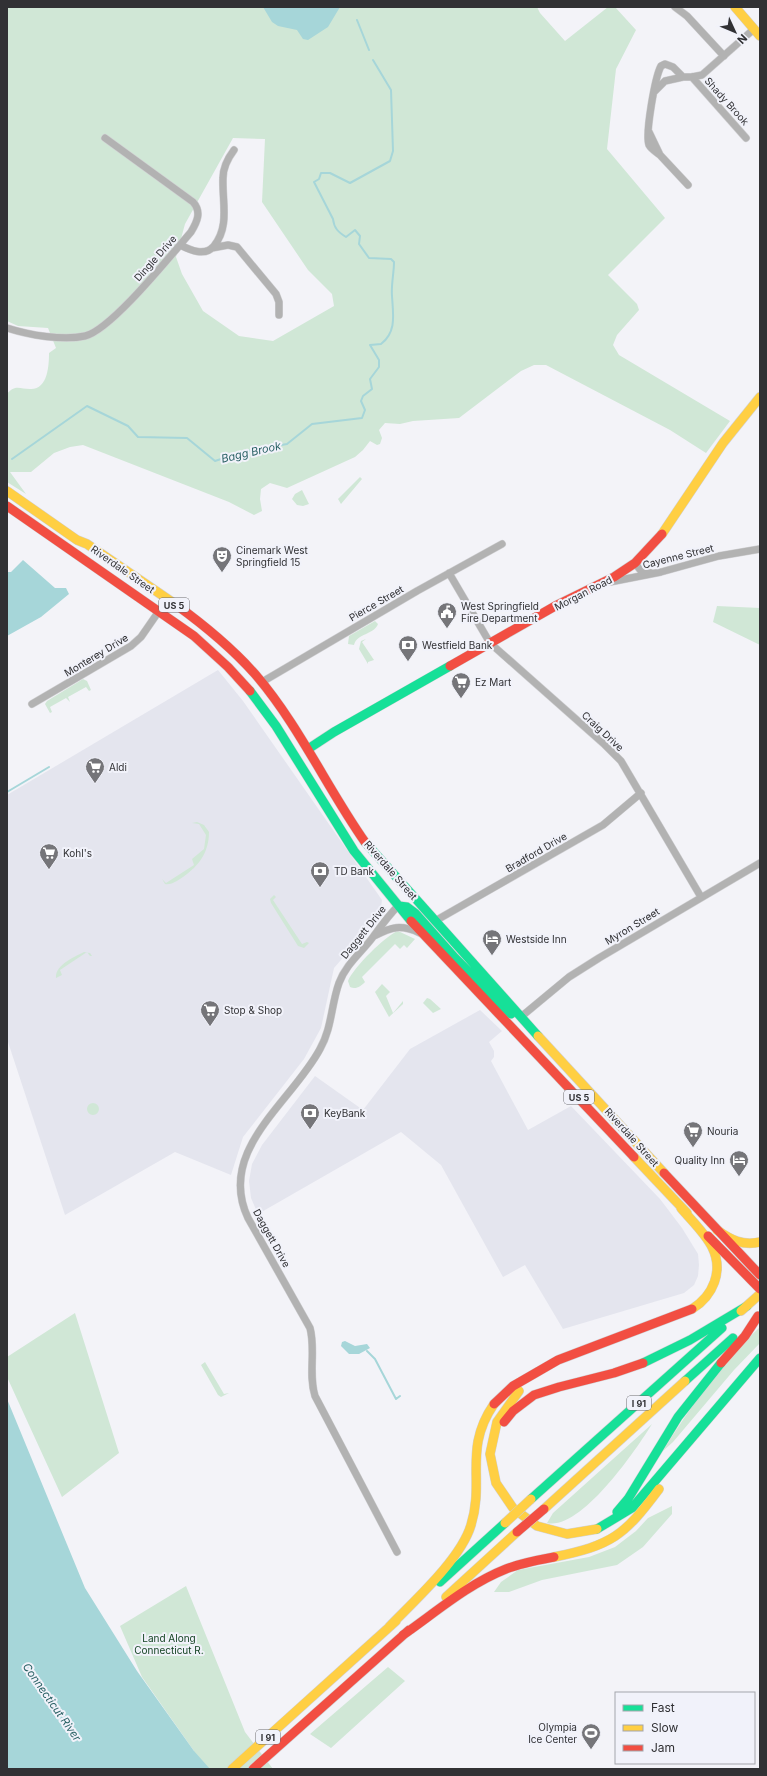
<svg xmlns="http://www.w3.org/2000/svg" width="767" height="1776" viewBox="0 0 767 1776" font-family="Inter,sans-serif">
  <rect width="100%" height="100%" fill="#f3f3f8"/>
  <path fill="#e4e5ee" d="M218,670L243,701L382,900L380,915L334,968L321,1028L304,1059L243,1137L231,1175L175,1152L65,1215L7,1039V795Z
    M480,1010L502,1031L489,1042L494,1051V1057L491,1061L528,1130L571,1106L660,1199L682,1228L698,1254L699,1265L698,1276L694,1285L684,1293L563,1329L525,1265L503,1277L441,1165L401,1132L258,1214L251,1198L249,1181L252,1164L262,1145L315,1076L363,1110L410,1049Z"/>
  <path fill="#d0e7d6" fill-rule="evenodd" d="M7,7H537L540,13L565,41L608,7H615L636,30L616,69L607,149L665,218L608,275L637,304L639,310L617,335L613,345L619,355L730,421L706,453L670,430L546,365H534L521,371L459,418L413,421L400,424L385,423L379,430L382,438L380,444L377,445L370,441L363,450L355,457L287,488L270,483L261,489L260,499L262,511L254,515L229,502L83,445L70,447L54,453L31,472H10L26,494L7,482V394C15,384 20,389 30,389C48,390 49,365 49,353L56,348L48,328L18,326L7,321ZM233,138L265,139L262,202L308,270L332,294L334,306L273,341L239,336L203,311L182,274L176,257L185,224Z
    M360,477L362,479L341,504L338,499Z
    M302,490L309,504L303,506L297,505L292,499L295,494Z
    M717,606L760,608V645L713,622Z
    M375,621L378,624C374,635 357,633 354,645L348,644L349,636Z
    M366,639L362,642L374,660L368,662V664L359,649L361,641Z
    M83,679L87,681L91,690L89,691L86,687L68,697L70,702L66,698L50,707L52,712L50,713L45,704L47,701Z
    M197,822L204,825L209,832C209,854 197,868 180,879C175,882 171,885 165,884L162,879L166,883L194,865L192,859L204,849L206,835L199,824L192,823Z
    M274,895L276,897L273,900L302,944L307,942L309,943L304,948L298,946L271,903L270,899Z
    M398,931L415,939L407,948L404,945L400,949L395,944L362,977L365,982C361,986 356,990 350,987L348,981C353,968 386,935 398,931Z
    M84,952L90,953L92,956H90L87,952L60,970L62,975L56,978C55,965 74,957 84,952Z
    M382,984L390,992L386,996L393,1013L403,1001V1004L389,1017L375,992Z
    M427,998L430,999L441,1009L433,1013L423,1003Z
    M87 1109a6 6 0 1 1 12 0a6 6 0 1 1-12 0Z
    M75,1313L119,1453L62,1497L7,1377V1357Z
    M760,1327V1343L734,1370L673,1442L663,1451C690,1407 721,1363 760,1327Z
    M205,1362L224,1394L229,1393L221,1397L218,1395L201,1365Z
    M652,1424C636,1450 581,1531 547,1523L553,1513Z
    M672,1506V1514L643,1547L617,1565L542,1580L509,1592H494L501,1582L518,1570L589,1557L615,1547L636,1531L648,1518Z
    M186,1586L245,1732L273,1769H194V1751L142,1677L120,1626Z
    M388,1667L405,1681L331,1748L310,1734Z"/>
  <path fill="#a6d6d9" d="M263,7H340L328,27L308,40L303,39L297,30L278,26L272,22Z
    M23,560L55,588H66L69,594L41,617L7,636V572H11Z
    M345,1341L355,1346L367,1344L370,1348L359,1354H349L341,1346L342,1342Z
    M7,1399L85,1588L137,1671L194,1751L210,1769H7Z"/>
  <g fill="none" stroke-linecap="round" stroke-linejoin="round">
    <path stroke="#a6d6d9" stroke-width="2" d="M357,20L369,50
      M12,459L87,406L128,426L138,437L187,438L215,461L242,452L287,444L312,424L362,418L365,410L361,401L363,396L372,389L370,379L379,367V360L370,345L381,344C397,332 393,314 392,296C391,285 394,273 394,262L391,259L369,258L359,244L360,236L355,230L346,237C338,232 334,228 333,219L314,182L319,179L321,173H330L350,183L390,161L393,151L391,90L373,60
      M7,792L49,767
      M367,1351L375,1359L396,1399L400,1396"/>
    <g stroke="#d1d1d4" stroke-width="8">
      <path id="street" d="M675,7L687,16L724,56
        M692,77L746,138
        M655,91L665,81L683,77
        M649,132L660,155C656,152 651,149 649,145C645,134 655,77 661,66L665,64L673,67L683,77H692L702,75L754,29
        M660,155L688,185
        M180,245C190,250 205,257 214,246C230,226 222,202 223,178C223,167 228,158 234,150
        M212,248L228,245L237,247L276,294L279,302V315
        M7,328C29,335 63,341 85,336C111,330 171,255 191,232C197,222 202,212 193,202L105,138
        M635,563L641,571L651,573
        M449,573L490,643L604,744L621,761L701,897
        M610,582L661,572L719,556L760,549
        M262,682L417,591L502,544
        M32,704L131,646L141,637L159,611
        M435,921L603,825L641,793
        M374,936C392,927 400,924 420,933
        M522,1016L569,977L599,958L760,863
        M397,1552L315,1396C308,1374 316,1350 310,1328L248,1218C216,1150 292,1102 320,1049C332,1028 331,1005 339,983C346,964 362,952 373,937C381,926 388,916 398,906"/>
    </g>
    <g stroke="#d1d1d4" stroke-width="10">
      <path id="fast" d="M250,691L276,726L354,851L411,921
        M308,749L334,732L450,666
        M365,842L538,1036
        M399,906L407,907L415,913L455,958L511,1014
        M643,1363L690,1340L747,1306
        M685,1381L733,1338
        M531,1499L722,1328
        M617,1512L628,1499L678,1417L721,1363
        M597,1529L632,1508L760,1358
        M440,1582L505,1523"/>
    </g>
    <g stroke="#d1d1d4" stroke-width="10">
      <path id="slow" d="M735,7L760,36
        M7,491L77,540L87,544L175,604
        M662,534L723,443L760,397
        M538,1036L664,1173
        M634,1157L687,1213
        M681,1208C691,1220 705,1233 712,1247C724,1271 713,1296 692,1309
        M717,1230C731,1240 743,1246 760,1242
        M741,1311L760,1294
        M519,1391L497,1422L490,1454L496,1483L513,1508L537,1526L567,1534L597,1529
        M544,1509L685,1381
        M554,1557C612,1545 624,1536 659,1489
        M446,1597L517,1532
        M389,1627C414,1601 461,1559 471,1525C485,1480 463,1449 494,1404
        M232,1769L396,1621"/>
    </g>
    <g stroke="#d1d1d4" stroke-width="10">
      <path id="jam" d="M7,506L194,636L228,667L250,691
        M175,604C204,625 231,647 255,674C299,725 327,788 365,842
        M450,666L557,605L614,577L635,563L662,534
        M411,921L634,1157
        M664,1173L760,1275
        M708,1236L760,1289
        M721,1363L745,1336L758,1316
        M494,1404L513,1386L558,1360L692,1309
        M504,1422L513,1411L534,1395L559,1387L614,1373L643,1363
        M403,1635C436,1612 468,1584 506,1569C521,1563 538,1560 554,1557
        M253,1769L409,1630"/>
    </g>
    <use href="#street" stroke="#b2b2b2" stroke-width="7"/>
    <use href="#fast" stroke="#16e098" stroke-width="9"/>
    <use href="#slow" stroke="#ffcf43" stroke-width="9"/>
    <use href="#jam" stroke="#f24e42" stroke-width="9"/>
    <g stroke="#d1d1d4" stroke-width="10" stroke-linecap="butt">
      <path id="slow-bridge" d="M505,1523L531,1499"/>
    </g>
    <g stroke="#d1d1d4" stroke-width="10" stroke-linecap="butt">
      <path id="jam-bridge" d="M517,1532L544,1509"/>
    </g>
    <use href="#slow-bridge" stroke="#ffcf43" stroke-width="9"/>
    <use href="#jam-bridge" stroke="#f24e42" stroke-width="9"/>
  </g>
  <defs>
    <g id="theatre-pin" transform="scale(1)"><path d="M0 17L-7.5 6A9.5 9.5 0 1 1 7.5 6Z" fill="#757579" stroke="#f1f2fa"/><path d="M-5-5.5Q0-4 5-5.5V0Q5 5 0 6Q-5 5-5 0ZM-3.3-2.5H-1v1.5H-3.3ZM1-2.5H3.3v1.5H1ZM-2.8 1Q0 5.5 2.8 1Z" fill="#fff"/></g>
    <g id="civic-pin" transform="scale(1)"><path d="M0 17L-7.5 6A9.5 9.5 0 1 1 7.5 6Z" fill="#757579" stroke="#f1f2fa"/><path d="M-.6-6.5H3V-4.5H.6V-3L4-1V1h2V6H-6V1h2V-1L-.6-3ZM-1.2 2.5V6h2.4V2.5Z" fill="#fff"/></g>
    <g id="bank-pin" transform="scale(1)"><path d="M0 17L-7.5 6A9.5 9.5 0 1 1 7.5 6Z" fill="#757579" stroke="#f1f2fa"/><path d="M-6-4H6V4H-6ZM0-2.3a2.3 2.3 0 1 0 0 4.6a2.3 2.3 0 1 0 0-4.6Z" fill="#fff"/></g>
    <g id="supermarket-pin" transform="scale(1)"><path d="M0 17L-7.5 6A9.5 9.5 0 1 1 7.5 6Z" fill="#757579" stroke="#f1f2fa"/><path d="M-6-5.5h2.5l.6 2H6L4.5 2H-2.5L-4.4-4H-6ZM-1.5 3.2a1.3 1.3 0 1 0 .1 0ZM3 3.2a1.3 1.3 0 1 0 .1 0Z" fill="#fff"/></g>
    <g id="hotel-pin" transform="scale(1)"><path d="M0 17L-7.5 6A9.5 9.5 0 1 1 7.5 6Z" fill="#757579" stroke="#f1f2fa"/><path d="M-6-4.5h1.5V1H6V5H4.5V3h-9V5H-6ZM-4 0a1.8 1.8 0 1 1 3.6 0ZM.5 0V-2.5h3Q6-2.5 6 0Z" fill="#fff"/></g>
    <g id="stadium-pin" transform="scale(1)"><path d="M0 17L-7.5 6A9.5 9.5 0 1 1 7.5 6Z" fill="#757579" stroke="#f1f2fa"/><path d="M0-5a6.5 5 0 1 0 0 10a6.5 5 0 1 0 0-10ZM-3.5-1.8h7v3.6h-7Z" fill="#fff"/></g>
  </defs>
  <g fill-rule="evenodd">
    <use href="#theatre-pin" x="222" y="556"/>
    <use href="#civic-pin" x="447" y="612"/>
    <use href="#bank-pin" x="408" y="645"/>
    <use href="#supermarket-pin" x="461" y="682"/>
    <use href="#supermarket-pin" x="95" y="767"/>
    <use href="#supermarket-pin" x="49" y="853"/>
    <use href="#bank-pin" x="320" y="871"/>
    <use href="#hotel-pin" x="492" y="939"/>
    <use href="#supermarket-pin" x="210" y="1010"/>
    <use href="#bank-pin" x="310" y="1113"/>
    <use href="#supermarket-pin" x="693" y="1131"/>
    <use href="#hotel-pin" x="739" y="1160"/>
    <use href="#stadium-pin" x="591" y="1733"/>
  </g>
  <g text-anchor="middle" dominant-baseline="central" stroke-width="4" stroke-linejoin="round" paint-order="stroke">
    <g fill="#f1f2fa" stroke="#6b6b6f" stroke-width="1">
      <rect x="159" y="598" width="30" height="14" rx="3"/>
      <rect x="564" y="1090" width="30" height="14" rx="3"/>
      <rect x="627" y="1396" width="24" height="14" rx="3"/>
      <rect x="256" y="1730" width="24" height="14" rx="3"/>
    </g>
    <g font-size="9" font-weight="bold" fill="#313134">
      <text x="174" y="605">US 5</text>
      <text x="579" y="1097">US 5</text>
      <text x="639" y="1403">I 91</text>
      <text x="268" y="1737">I 91</text>
    </g>
    <g font-size="10" fill="#313134" stroke="#f1f2fa">
      <text transform="translate(727 101) rotate(48)">Shady Brook</text>
      <text transform="translate(155 258) rotate(-48)">Dingle Drive</text>
      <text transform="translate(678 556) rotate(-14)">Cayenne Street</text>
      <text transform="translate(123 569) rotate(35)">Riverdale Street</text>
      <text transform="translate(583 593) rotate(-27)">Morgan Road</text>
      <text transform="translate(376 603) rotate(-30)">Pierce Street</text>
      <text transform="translate(96 655) rotate(-31)">Monterey Drive</text>
      <text transform="translate(603 731) rotate(43)">Craig Drive</text>
      <text transform="translate(536 852) rotate(-30)">Bradford Drive</text>
      <text transform="translate(391 870) rotate(49)">Riverdale Street</text>
      <text transform="translate(632 926) rotate(-31)">Myron Street</text>
      <text transform="translate(363 932) rotate(-51)">Daggett Drive</text>
      <text transform="translate(632 1137) rotate(48)">Riverdale Street</text>
      <text transform="translate(272 1238) rotate(61)">Daggett Drive</text>
    </g>
    <g font-size="10" fill="#313134" stroke="#f1f2fa" text-anchor="start">
      <text x="236" y="550">Cinemark West<tspan x="236" dy="12">Springfield 15</tspan></text>
      <text x="461" y="606">West Springfield<tspan x="461" dy="12">Fire Department</tspan></text>
      <text x="422" y="645">Westfield Bank</text>
      <text x="475" y="682">Ez Mart</text>
      <text x="109" y="767">Aldi</text>
      <text x="63" y="853">Kohl's</text>
      <text x="334" y="871">TD Bank</text>
      <text x="506" y="939">Westside Inn</text>
      <text x="224" y="1010">Stop &amp; Shop</text>
      <text x="324" y="1113">KeyBank</text>
      <text x="707" y="1131">Nouria</text>
      <text x="725" y="1160" text-anchor="end">Quality Inn</text>
      <text x="577" y="1727" text-anchor="end">Olympia<tspan x="577" dy="12">Ice Center</tspan></text>
    </g>
    <g font-size="10" fill="#0c3d1b" stroke="#f1f2fa">
      <text x="169" y="1638">Land Along<tspan x="169" dy="12">Connecticut R.</tspan></text>
    </g>
    <g font-size="11" font-style="italic" fill="#286063" stroke="#f1f2fa">
      <text transform="translate(251 452) rotate(-13)">Bagg Brook</text>
      <text transform="translate(52 1702) rotate(55)">Connecticut River</text>
    </g>
  </g>
  <rect width="767" height="1776" fill="none" stroke="#313134" stroke-width="16"/>
  <rect x="615" y="1692" width="140" height="72" fill="#f1f2fa" stroke="#a4a5ab"/>
  <rect x="623" y="1705" width="20" height="6" fill="#16e098" stroke="#a4a5ab"/>
  <text x="651" y="1712" font-size="12" fill="#313134">Fast</text>
  <rect x="623" y="1725" width="20" height="6" fill="#ffcf43" stroke="#a4a5ab"/>
  <text x="651" y="1732" font-size="12" fill="#313134">Slow</text>
  <rect x="623" y="1745" width="20" height="6" fill="#f24e42" stroke="#a4a5ab"/>
  <text x="651" y="1752" font-size="12" fill="#313134">Jam</text>
  <g transform="translate(735 32) rotate(134)" stroke="#f1f2fa" stroke-width="3" paint-order="stroke">
  <path d="M0-3L7 15L0 10L-7 15Z" fill="#313134"/>
  <text y="-6" font-size="11" font-weight="bold" text-anchor="middle" fill="#313134">N</text>
  </g>
</svg>
